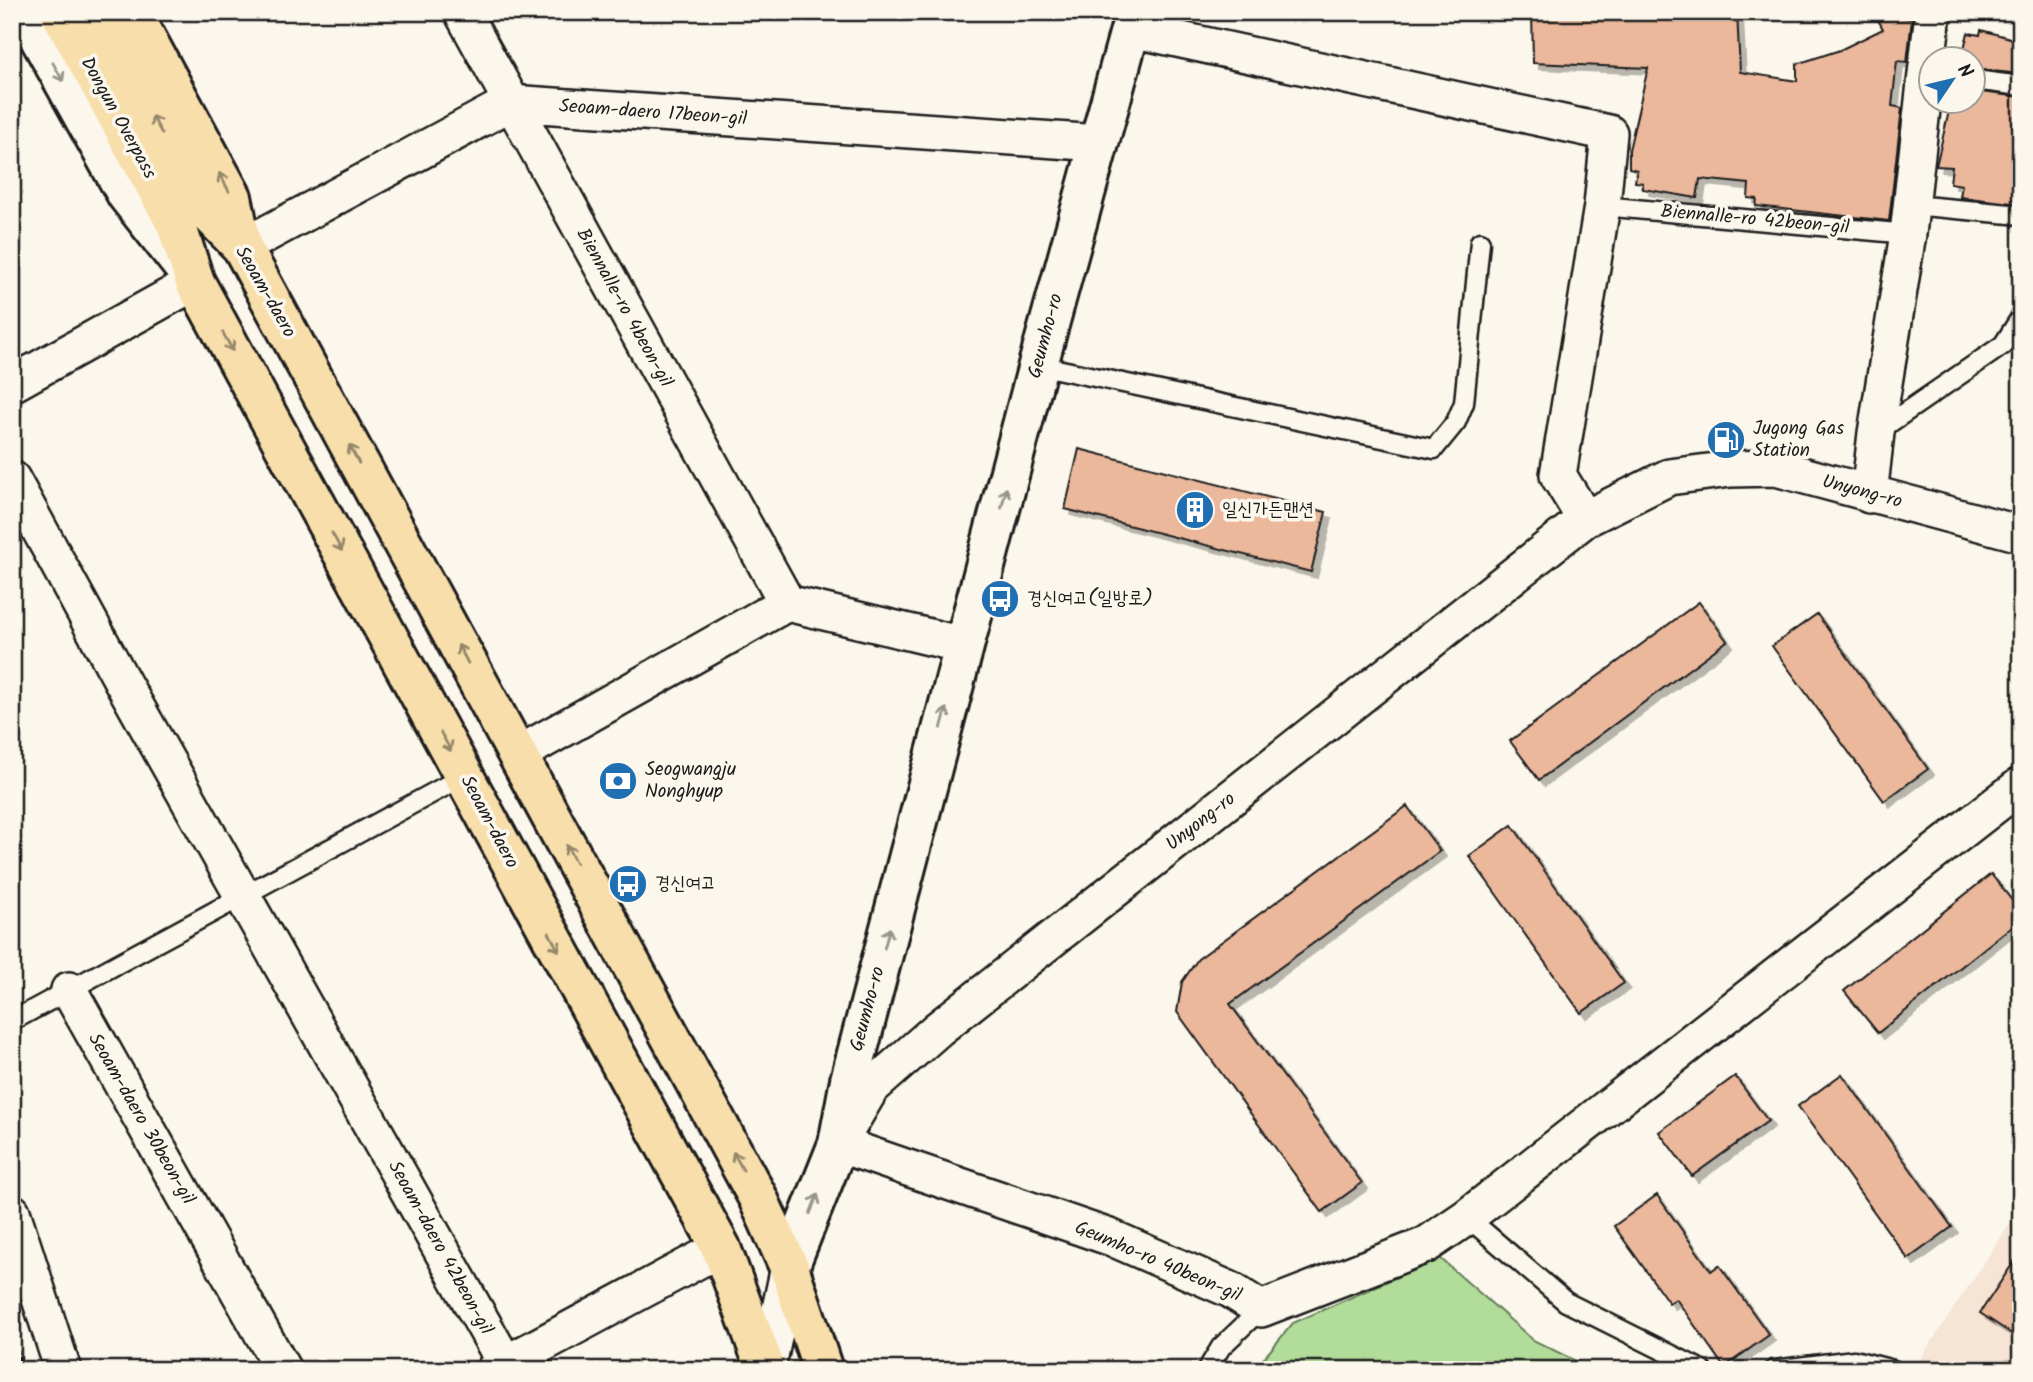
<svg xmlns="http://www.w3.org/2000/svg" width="2033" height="1382" viewBox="0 0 2033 1382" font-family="Kalam,'Poor Story',sans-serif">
  <defs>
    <filter id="shadow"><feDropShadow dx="6" dy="6" stdDeviation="0" flood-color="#0004"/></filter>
  </defs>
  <rect width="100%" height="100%" fill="#fbf7ec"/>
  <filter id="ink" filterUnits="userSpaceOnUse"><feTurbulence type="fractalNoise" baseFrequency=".0143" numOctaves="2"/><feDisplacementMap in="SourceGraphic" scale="14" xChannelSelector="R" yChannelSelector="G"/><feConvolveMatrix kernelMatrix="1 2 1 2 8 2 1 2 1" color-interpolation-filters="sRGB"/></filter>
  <g filter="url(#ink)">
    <path fill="#f6e4d4" d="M2021,1207V1370H1913Z"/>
    <path fill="#b1dc99" stroke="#667c5a" stroke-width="2" d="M1440,1258L1533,1340L1594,1370H1254L1293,1323Z"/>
    <path fill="#ebb89c" stroke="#1c1c1c" stroke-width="2" filter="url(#shadow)" d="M1532,12H1737L1740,72L1797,81V64L1840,50L1883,29L1874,12L1912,19L1907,62L1897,61L1892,106L1902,108L1889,221L1756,206L1757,199L1748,198L1749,184L1700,179L1697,198L1643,189V183L1635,182L1637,170L1629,168V150L1648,68L1533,63Z
      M1981,30L2021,41V74L1973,69V60H1961L1968,33L1980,35Z
      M1973,91L2021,97V204L1960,197L1962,185L1950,183L1952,167L1936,166L1949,111H1953L1955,102H1973Z
      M1079,449L1326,512L1311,572L1065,509Z
      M1699,602L1727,641L1539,780L1510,741Z
      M1817,614L1928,769L1884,801L1772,646Z
      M1407,806L1440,851L1230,1004L1362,1183L1322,1212L1177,1012L1182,982L1198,959Z
      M1512,825L1624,983L1581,1013L1469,856Z
      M1991,874L2021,912V919L1878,1033L1844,991Z
      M1842,1074L1952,1227L1908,1259L1798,1106Z
      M1735,1076L1768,1121L1692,1176L1659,1132Z
      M1657,1195L1711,1271L1719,1265L1769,1335L1724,1367L1676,1299L1669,1303L1614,1226Z
      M2021,1251V1340L1980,1313Z"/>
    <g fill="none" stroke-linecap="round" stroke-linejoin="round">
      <g stroke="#1c1c1c" stroke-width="23">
        <path id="lane" d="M1974,80L2021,86
          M1912,205L2021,215
          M1602,206L1908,234
          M1038,365L1434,449L1456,422L1464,403L1480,242
          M1878,431L2003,345L2021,317
          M12,1021L464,776
          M1467,1217L1566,1302L1702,1370
          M1207,1370L1221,1347L1261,1309
          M1774,1370L1854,1360L1893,1370"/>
      </g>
      <g stroke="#1c1c1c" stroke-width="40">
        <path id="street" d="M462,12L787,603
          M1131,29L1609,133L1602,206L1558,475L1585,519
          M242,247L510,103L1099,143
          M12,384L195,282
          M12,479L123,683L505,1363
          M1869,495L1876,433L1908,234L1933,12
          M2021,534L1776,468L1731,469L1669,477L1585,519L938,1029L871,1088L838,1144L1112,1238L1231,1290L1261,1309L1426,1245L1467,1217L2021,785
          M787,603L963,645
          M517,755L787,603
          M69,990L283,1370
          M12,1212L63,1370
          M494,1370L721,1248
          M767,1370L789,1267"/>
      </g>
      <g stroke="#1c1c1c" stroke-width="44">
        <path id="secondary" d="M25,12L127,195L193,279
          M789,1267L838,1144L850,1080L1038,365L1135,12"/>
      </g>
      <g stroke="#1c1c1c" stroke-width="44">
        <path id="primary" d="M60,12L176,224L195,282L721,1248L766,1370
          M94,12L202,206L242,247L758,1198L789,1267L823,1370
          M132,12L232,197L242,247"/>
      </g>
      <use href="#lane" stroke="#fbf7ec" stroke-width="18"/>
      <use href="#street" stroke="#fbf7ec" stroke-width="35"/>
      <use href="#secondary" stroke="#fbf7ec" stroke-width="38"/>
      <use href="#primary" stroke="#f8deab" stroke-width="38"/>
      <g stroke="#1c1c1c" stroke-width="8">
        <path id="rail" d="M12,1341L21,1370"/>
      </g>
      <use href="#rail" stroke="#fbf7ec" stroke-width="5" stroke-dasharray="16" stroke-linecap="butt"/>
    </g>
    <defs><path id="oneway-shaft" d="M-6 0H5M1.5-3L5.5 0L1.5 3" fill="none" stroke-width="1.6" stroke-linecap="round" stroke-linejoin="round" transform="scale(1.75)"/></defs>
    <g stroke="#97948e">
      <use href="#oneway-shaft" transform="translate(58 72) rotate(61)"/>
      <use href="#oneway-shaft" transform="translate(1004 498) rotate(-76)"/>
      <use href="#oneway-shaft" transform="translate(944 718) rotate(-75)"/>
      <use href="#oneway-shaft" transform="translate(887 938) rotate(-75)"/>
      <use href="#oneway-shaft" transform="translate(814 1204) rotate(-68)"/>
    </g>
    <g stroke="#95876b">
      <use href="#oneway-shaft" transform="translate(157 125) rotate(-119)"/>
      <use href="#oneway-shaft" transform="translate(224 182) rotate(-118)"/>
      <use href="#oneway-shaft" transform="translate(228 342) rotate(61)"/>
      <use href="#oneway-shaft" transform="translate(354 454) rotate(-118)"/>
      <use href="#oneway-shaft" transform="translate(337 542) rotate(61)"/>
      <use href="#oneway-shaft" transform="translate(463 654) rotate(-118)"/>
      <use href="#oneway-shaft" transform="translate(446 742) rotate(61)"/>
      <use href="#oneway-shaft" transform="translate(571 854) rotate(-118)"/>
      <use href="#oneway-shaft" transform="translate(554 942) rotate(62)"/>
      <use href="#oneway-shaft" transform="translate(738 1161) rotate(-119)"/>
    </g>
  </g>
  <defs>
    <g id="fuel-disc" transform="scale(2.0125)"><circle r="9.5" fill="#1f6fb2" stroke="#fbf7ec"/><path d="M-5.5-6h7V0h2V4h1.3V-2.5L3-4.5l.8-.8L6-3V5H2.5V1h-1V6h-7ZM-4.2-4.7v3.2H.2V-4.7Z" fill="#fff"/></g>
    <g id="building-disc" transform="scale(2.0125)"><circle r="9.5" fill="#1f6fb2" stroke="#fbf7ec"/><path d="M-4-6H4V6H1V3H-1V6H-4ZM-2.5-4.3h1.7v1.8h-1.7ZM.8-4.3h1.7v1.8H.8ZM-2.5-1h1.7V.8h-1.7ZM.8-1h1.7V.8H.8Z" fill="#fff"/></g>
    <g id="bus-disc" transform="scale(2.0125)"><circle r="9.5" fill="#1f6fb2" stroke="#fbf7ec"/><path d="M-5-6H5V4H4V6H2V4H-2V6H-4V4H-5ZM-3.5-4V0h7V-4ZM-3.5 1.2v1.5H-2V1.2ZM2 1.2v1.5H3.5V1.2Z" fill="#fff"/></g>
    <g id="bank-disc" transform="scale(2.0125)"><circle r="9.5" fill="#1f6fb2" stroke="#fbf7ec"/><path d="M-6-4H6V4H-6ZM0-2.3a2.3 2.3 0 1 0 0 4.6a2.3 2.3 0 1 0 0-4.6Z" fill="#fff"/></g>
  </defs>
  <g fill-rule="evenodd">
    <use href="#fuel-disc" x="1726" y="440"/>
    <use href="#building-disc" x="1195" y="510"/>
    <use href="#bus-disc" x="1000" y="599"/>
    <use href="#bank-disc" x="618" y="781"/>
    <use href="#bus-disc" x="628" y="884"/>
  </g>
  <g text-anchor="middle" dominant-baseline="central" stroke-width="7" stroke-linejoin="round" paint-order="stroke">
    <g font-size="19" fill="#1c1c1c" stroke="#fbf7ec">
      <text transform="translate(653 113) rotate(4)">Seoam-daero 17beon-gil</text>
      <text transform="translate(118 118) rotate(61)">Dongun Overpass</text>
      <text transform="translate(1755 220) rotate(5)">Biennalle-ro 42beon-gil</text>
      <text transform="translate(265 292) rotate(60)">Seoam-daero</text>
      <text transform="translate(624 308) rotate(61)">Biennalle-ro 4beon-gil</text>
      <text transform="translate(1046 336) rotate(-75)">Geumho-ro</text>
      <text transform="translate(1862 492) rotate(15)">Unyong-ro</text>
      <text transform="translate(489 822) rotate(62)">Seoam-daero</text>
      <text transform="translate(1201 822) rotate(-38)">Unyong-ro</text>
      <text transform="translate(868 1009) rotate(-75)">Geumho-ro</text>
      <text transform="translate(141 1119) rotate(60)">Seoam-daero 30beon-gil</text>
      <text transform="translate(440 1248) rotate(61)">Seoam-daero 42beon-gil</text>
      <text transform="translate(1158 1262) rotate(23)">Geumho-ro 40beon-gil</text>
    </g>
    <g font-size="19" fill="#1c1c1c" stroke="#fbf7ec" text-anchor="start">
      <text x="1753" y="429">Jugong Gas<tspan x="1753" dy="22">Station</tspan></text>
      <text x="1222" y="510">일신가든맨션</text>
      <text x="1027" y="599">경신여고(일방로)</text>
      <text x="645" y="770">Seogwangju<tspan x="645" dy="22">Nonghyup</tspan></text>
      <text x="655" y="884">경신여고</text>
    </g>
  </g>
  <rect width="2033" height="1382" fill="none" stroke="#fbf7ec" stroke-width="42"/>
  <rect x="21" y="21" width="1991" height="1340" fill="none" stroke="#1c1c1c" stroke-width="2.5" filter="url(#ink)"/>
  <g transform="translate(1952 80) rotate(55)"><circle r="33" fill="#fbf7ec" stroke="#a29f99" stroke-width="2"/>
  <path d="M0-5L12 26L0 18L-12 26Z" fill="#1f6fb2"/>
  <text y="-10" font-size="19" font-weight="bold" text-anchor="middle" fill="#1c1c1c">N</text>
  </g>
</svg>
